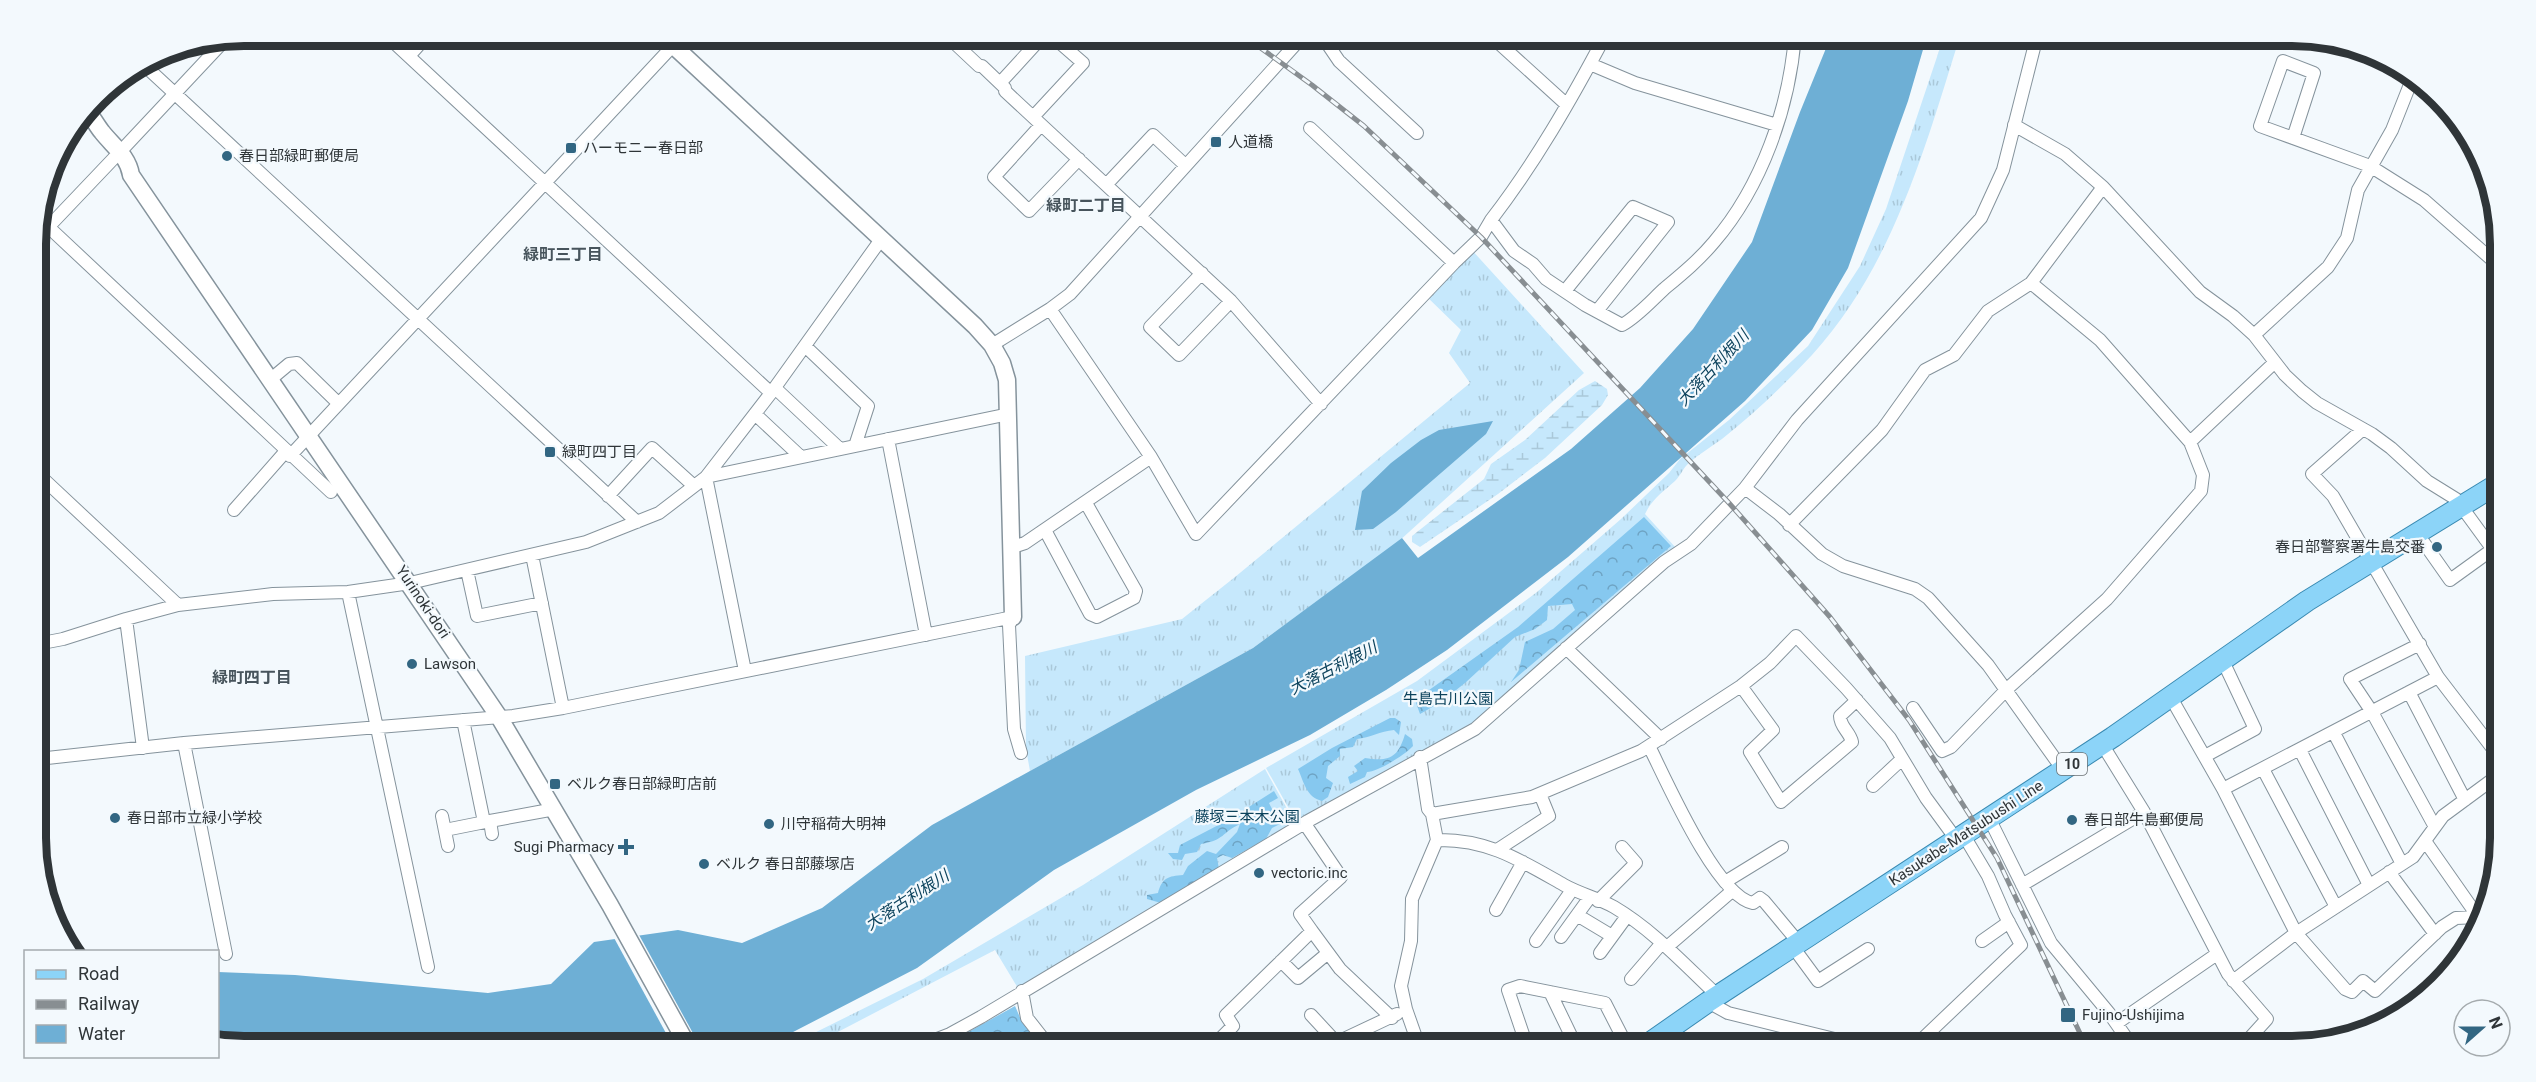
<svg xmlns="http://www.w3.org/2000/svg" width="2536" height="1082" viewBox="0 0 2536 1082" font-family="Roboto,'Noto Sans JP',sans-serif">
  <defs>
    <pattern id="grass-tufts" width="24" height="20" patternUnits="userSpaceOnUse" patternTransform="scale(1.5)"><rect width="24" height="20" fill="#c6e8fc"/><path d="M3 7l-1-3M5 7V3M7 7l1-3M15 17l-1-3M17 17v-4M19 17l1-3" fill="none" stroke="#aac8d9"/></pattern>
    <pattern id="forest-crowns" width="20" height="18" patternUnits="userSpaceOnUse" patternTransform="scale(1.5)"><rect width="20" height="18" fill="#86c8ef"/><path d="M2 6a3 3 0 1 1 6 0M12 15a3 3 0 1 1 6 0" fill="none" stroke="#6ea3c3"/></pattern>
    <pattern id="wetland-marsh" width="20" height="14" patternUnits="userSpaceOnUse" patternTransform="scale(1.5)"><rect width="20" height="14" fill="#c6e8fc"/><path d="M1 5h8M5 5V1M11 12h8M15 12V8" fill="none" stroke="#aac8d9"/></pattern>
  </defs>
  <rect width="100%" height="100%" fill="#f3f9fd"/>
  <path fill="url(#grass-tufts)" d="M1944,36H1960C1925,148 1893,266 1812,355C1784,385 1754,414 1722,439C1711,447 1699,454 1689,463C1683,468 1681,475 1675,481C1663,492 1652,499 1645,514L1676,548L1470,725L1297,823L1266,768L1417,681L1537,592L1621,519L1669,473L1680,459L1729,420L1808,346L1860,266L1886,209Z
    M1470,248L1584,373L1398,542L1253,648L1030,771L1026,749L1025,656L1182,619L1235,577L1470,383L1449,353L1461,330L1424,294Z
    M1265,769L1296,825L1019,990L995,950L811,1046H788L923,979L1083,885Z"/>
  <path fill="url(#forest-crowns)" d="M1644,517L1671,546L1511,682L1519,670L1525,642L1553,629L1575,610L1572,604L1548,606L1547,620L1535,629L1515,637L1465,683L1441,702L1420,714L1415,700L1518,627Z
    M1390,718H1395L1401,722L1399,735L1394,730C1380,731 1370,738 1357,739L1353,747L1340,749V756L1328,766L1326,778L1333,783L1328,797L1322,801C1306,797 1304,782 1298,769L1332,748Z
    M1405,734L1412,739L1413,746C1406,754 1378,772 1367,772L1365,777L1350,784L1348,777L1358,771L1354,766L1365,758C1389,762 1398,758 1405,734Z
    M1274,791L1278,798L1269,803L1272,809L1287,815L1282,823L1272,828L1266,839L1232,858L1223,855L1217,858L1219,869L1161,903L1147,899V895L1158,893C1162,878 1168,876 1183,875L1188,866L1207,851L1216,854L1237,832L1240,824C1221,833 1225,840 1201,844L1197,852L1185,854L1182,860L1173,859L1168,853H1178L1180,845L1230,819Z
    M1015,1006L1022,1022L1041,1046H943Z"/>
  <path fill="url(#wetland-marsh)" d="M1595,381L1607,389L1608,395L1602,405L1545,458L1498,494L1420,547L1412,542V536L1484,479L1491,464L1525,440L1579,390Z"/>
  <path fill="#6eafd5" d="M1831,36H1927L1908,101L1848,268L1812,330L1745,401L1568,557L1447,650L1386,690L1310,735L1196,790L1054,870L917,968L766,1046H244L218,1041V972L295,975L488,993L551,984L594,942L678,930L742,943L822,908L932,825L1253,648L1402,538L1418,558L1571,449L1640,388L1693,329L1752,242L1800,112Z
    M1493,421L1486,434L1396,512L1373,529L1355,530L1362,491L1391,463L1421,440L1439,430Z"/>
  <path fill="#f3f9fd" d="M638,933L700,1046H673L613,936Z"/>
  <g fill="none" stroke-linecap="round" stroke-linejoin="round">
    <g stroke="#85939c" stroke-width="14">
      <path id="minor" d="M387,36L771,393
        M947,36L979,66H982L1005,88V91L1231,301L1321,404
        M1322,36L1339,61L1417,133
        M1491,36L1567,105
        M1605,36C1571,100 1535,163 1491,220L1514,251L1533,264L1546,279L1585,305L1622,325C1638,316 1651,301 1664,289C1682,274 1699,260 1714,242C1762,186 1789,108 1795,36
        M409,56L427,36
        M1590,64L1635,83L1777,125
        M144,65L637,522
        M1000,83L1043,36
        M1033,117L1083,63L1052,36
        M1041,125L994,177L1029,211L1079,159
        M2014,125L2065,154L2103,187L2200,292L2233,316L2254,335L2285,375L2302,391L2317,403L2372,434L2391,448L2427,481L2456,499L2499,558
        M1310,128L1454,263
        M2293,138L2314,73L2283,61L2260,126L2370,166L2424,200L2498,265
        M120,152L225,40
        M1106,185L1153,135L1185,165
        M40,219L331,492
        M36,240L114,158
        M1202,273L1150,327L1179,355L1231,301
        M1565,291L1633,207L1668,222L1597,311
        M1050,309L1151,457L1196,534L1454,263L1481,237L1491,220
        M2254,335L2328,267L2347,238L2358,190L2392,130L2411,82
        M992,345L1050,309L1070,294L1303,36
        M805,346L868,406L855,446
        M271,379L289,364L297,363L338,403
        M775,388L840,449
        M755,414L801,457
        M2363,429L2312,474L2333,496L2438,677L2500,758
        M888,439L926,635
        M2190,442L2275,362
        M290,456L682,36
        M37,473L178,605
        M1745,488L1779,514L1822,554L1843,566L1915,589L1928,598L1988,665L2063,770
        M608,496L652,448L694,486
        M234,510L286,451
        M1789,525L1882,430L1925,370L1954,355L1988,311L2031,283L2103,187
        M1045,530L1090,614L1097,617L1134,598L1136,591L1086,503
        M2417,533L2450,580L2493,549
        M2485,539L2499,530
        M1013,547L1025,543L1151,457
        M532,555L563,708
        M467,570L477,616L542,603
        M348,592L428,967
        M1013,617L1009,625L1014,729L1021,753
        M126,619L143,748
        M37,644L63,639L126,619L178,605L273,594L348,592L410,583L586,542L659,513L706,477L771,393L882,238
        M2420,644L2350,679L2372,712L2435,827
        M1566,648L1661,739
        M745,671L706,477L1009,414
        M1741,686L1773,730L1750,752L1781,802L1852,742C1850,732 1840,727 1840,716L1857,700
        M2409,692L2465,800
        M2170,696L2223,789L2296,933L2345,989L2352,992L2363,981L2375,991L2442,927L2456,918L2478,917
        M1913,708L1942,751L1951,747L2007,689L2107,599L2201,491L2203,475L2190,442L2100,340L2031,283
        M463,720L484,822
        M2334,733L2402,864
        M184,743L226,954
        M2102,744L2144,812L2228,974L2267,1019L2247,1041L2252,1046
        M1649,746C1666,780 1717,897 1753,903L1760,898L1764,901L1799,943
        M2300,750L2369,885
        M2205,756L2255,729L2222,659
        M38,759L184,743L513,716L563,708L1013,617
        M2263,769L2336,907
        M1873,786L1902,759
        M2223,789L2438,677
        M1432,814L1532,797L1641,751L1741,686L1770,663L1796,636L1846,688L1890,738L1926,798L1956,839
        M442,816L448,846
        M1989,818L2051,943L2109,1013L2132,1046
        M490,821L555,809
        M1305,824L1341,877L1300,914L1312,931
        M445,830L490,821L492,834
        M1437,840C1488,839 1520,860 1564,885C1580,894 1598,898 1614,907C1653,930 1685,965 1718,996
        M2425,841L2481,921
        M1497,850L1549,816L1540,794
        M2389,872L2435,934
        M1725,882L1782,847
        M2022,885L2144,812
        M1598,901L1636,863L1622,847
        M1496,910L1523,862
        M1577,915L1612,936
        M1561,937L1590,897
        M1536,941L1572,890
        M1982,941L2009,922
        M1667,947L1732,891
        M1793,947L1818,981L1868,949
        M1600,953L1627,916
        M1281,961L1298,978L1328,953
        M1631,979L1662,943
        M2233,981L2296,933L2413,857L2443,816L2500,774
        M1022,991L1027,1018L1049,1046
        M1550,992L1576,1046
        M1708,1002L1728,1013L1863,1046
        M1311,1015L1336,1042
        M2117,1023L2217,954
        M919,1046L950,1034L981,1017L1308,821L1475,729L1664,562L1691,544L1745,488L1797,420L1981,218L2003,170L2037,36
        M1213,1046L1233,1026L1226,1015L1312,931L1340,969L1392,1018
        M1329,1046L1397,1014
        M1419,1046L1406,1009L1401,986L1411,941L1412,899L1437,840L1432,814L1428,809L1420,757
        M1527,1046L1508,990L1520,986L1605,1003L1627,1046
        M1915,1046L2021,945L2005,915L1988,876L1963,834
        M2022,1046L2024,1044"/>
    </g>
    <g stroke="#85939c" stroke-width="19">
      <path id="tertiary" d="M663,36L975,326L992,345L1002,363L1007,380L1013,617
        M88,112C93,118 97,126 102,132C113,146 128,156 131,175L499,717L610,905L688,1046"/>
    </g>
    <g stroke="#398ab2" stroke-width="22">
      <path id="primary" d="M1645,1046L1708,1002L2113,737L2307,601L2499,483"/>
    </g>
    <use href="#minor" stroke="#fff" stroke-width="12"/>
    <use href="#tertiary" stroke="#fff" stroke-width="16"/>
    <use href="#primary" stroke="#8cd4f8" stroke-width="20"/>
    <g stroke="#888e92" stroke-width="5">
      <path id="rail" d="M1244,36L1312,85L1364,126L1481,237L1729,503L1830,617L1909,720L1997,858L2086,1046"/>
    </g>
    <use href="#rail" stroke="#f3f9fd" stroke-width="3" stroke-dasharray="9" stroke-linecap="butt"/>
  </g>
  <g fill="#326682" stroke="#f3f9fd" stroke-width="2">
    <rect x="1210" y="136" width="12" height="12" rx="3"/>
    <rect x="565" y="142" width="12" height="12" rx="3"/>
    <circle cx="227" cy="156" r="6"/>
    <rect x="544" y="446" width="12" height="12" rx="3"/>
    <circle cx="2437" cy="547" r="6"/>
    <circle cx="412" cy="664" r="6"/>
    <rect x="549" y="778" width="12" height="12" rx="3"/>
    <circle cx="115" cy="818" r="6"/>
    <circle cx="2072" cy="820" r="6"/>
    <circle cx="769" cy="824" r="6"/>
    <path d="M623 838h6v6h6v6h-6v6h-6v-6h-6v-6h6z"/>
    <circle cx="704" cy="864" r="6"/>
    <circle cx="1259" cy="873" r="6"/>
    <rect x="2060" y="1007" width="16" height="16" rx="3"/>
  </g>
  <g text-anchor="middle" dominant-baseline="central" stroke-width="4.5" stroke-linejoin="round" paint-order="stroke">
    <rect fill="#f3f9fd" stroke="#6a7073" stroke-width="1.5" x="2057" y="753" width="30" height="22" rx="4.5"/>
    <g font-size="14" font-weight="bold" fill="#2f3538">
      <text x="2072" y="764">10</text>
    </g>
    <g font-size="15" fill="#2f3538" stroke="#f3f9fd" text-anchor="start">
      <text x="1228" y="142">人道橋</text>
      <text x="583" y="148">ハーモニー春日部</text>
      <text x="239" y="156">春日部緑町郵便局</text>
      <text x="562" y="452">緑町四丁目</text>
      <text x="2425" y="547" text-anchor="end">春日部警察署牛島交番</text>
      <text x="424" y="664">Lawson</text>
      <text x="567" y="784">ベルク春日部緑町店前</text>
      <text x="127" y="818">春日部市立緑小学校</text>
      <text x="2084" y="820">春日部牛島郵便局</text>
      <text x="781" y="824">川守稲荷大明神</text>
      <text x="614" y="847" text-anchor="end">Sugi Pharmacy</text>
      <text x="716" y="864">ベルク 春日部藤塚店</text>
      <text x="1271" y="873">vectoric.inc</text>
      <text x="2082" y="1015">Fujino-Ushijima</text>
    </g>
    <g font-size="15" fill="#2f3538" stroke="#f3f9fd">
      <text transform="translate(423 602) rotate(56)">Yurinoki-dori</text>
      <text transform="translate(1966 833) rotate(-33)">Kasukabe-Matsubushi Line</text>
    </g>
    <g font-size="15" fill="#0b425c" stroke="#f3f9fd">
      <text x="1448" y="699">牛島古川公園</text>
      <text x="1247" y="817">藤塚三本木公園</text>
    </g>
    <g font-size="16" font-weight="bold" fill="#47545c" stroke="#f3f9fd">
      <text x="1086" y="205">緑町二丁目</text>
      <text x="563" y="254">緑町三丁目</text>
      <text x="252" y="677">緑町四丁目</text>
    </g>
    <g font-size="16" font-style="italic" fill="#0e445e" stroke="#f3f9fd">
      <text transform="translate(1713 368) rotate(-47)">大落古利根川</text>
      <text transform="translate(1333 668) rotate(-27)">大落古利根川</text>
      <text transform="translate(907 900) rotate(-33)">大落古利根川</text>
    </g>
  </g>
  <path d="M0 0H2536V1082H0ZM244 46H2292A198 198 0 0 1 2490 244V838A198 198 0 0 1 2292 1036H244A198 198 0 0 1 46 838V244A198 198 0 0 1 244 46Z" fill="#f3f9fd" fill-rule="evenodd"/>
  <path fill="none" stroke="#2f3538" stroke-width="8" d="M244 46H2292A198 198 0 0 1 2490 244V838A198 198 0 0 1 2292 1036H244A198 198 0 0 1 46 838V244A198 198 0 0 1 244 46Z"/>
  <rect x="24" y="950" width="195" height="108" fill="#f3f9fd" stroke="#a5abae" stroke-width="1.5"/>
  <rect x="36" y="970" width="30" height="9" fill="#8cd4f8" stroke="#a5abae" stroke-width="1.5"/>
  <text x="78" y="980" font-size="18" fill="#2f3538">Road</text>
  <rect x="36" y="1000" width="30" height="9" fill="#888e92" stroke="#a5abae" stroke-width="1.5"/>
  <text x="78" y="1010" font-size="18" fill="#2f3538">Railway</text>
  <rect x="36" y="1025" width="30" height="18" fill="#6eafd5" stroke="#a5abae" stroke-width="1.5"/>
  <text x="78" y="1040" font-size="18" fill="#2f3538">Water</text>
  <g transform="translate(2482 1028) rotate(69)"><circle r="28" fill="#f3f9fd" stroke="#a5abae" stroke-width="1.5"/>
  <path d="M0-4.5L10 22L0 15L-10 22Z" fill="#326682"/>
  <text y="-9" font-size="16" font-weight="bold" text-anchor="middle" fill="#2f3538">N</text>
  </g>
</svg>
